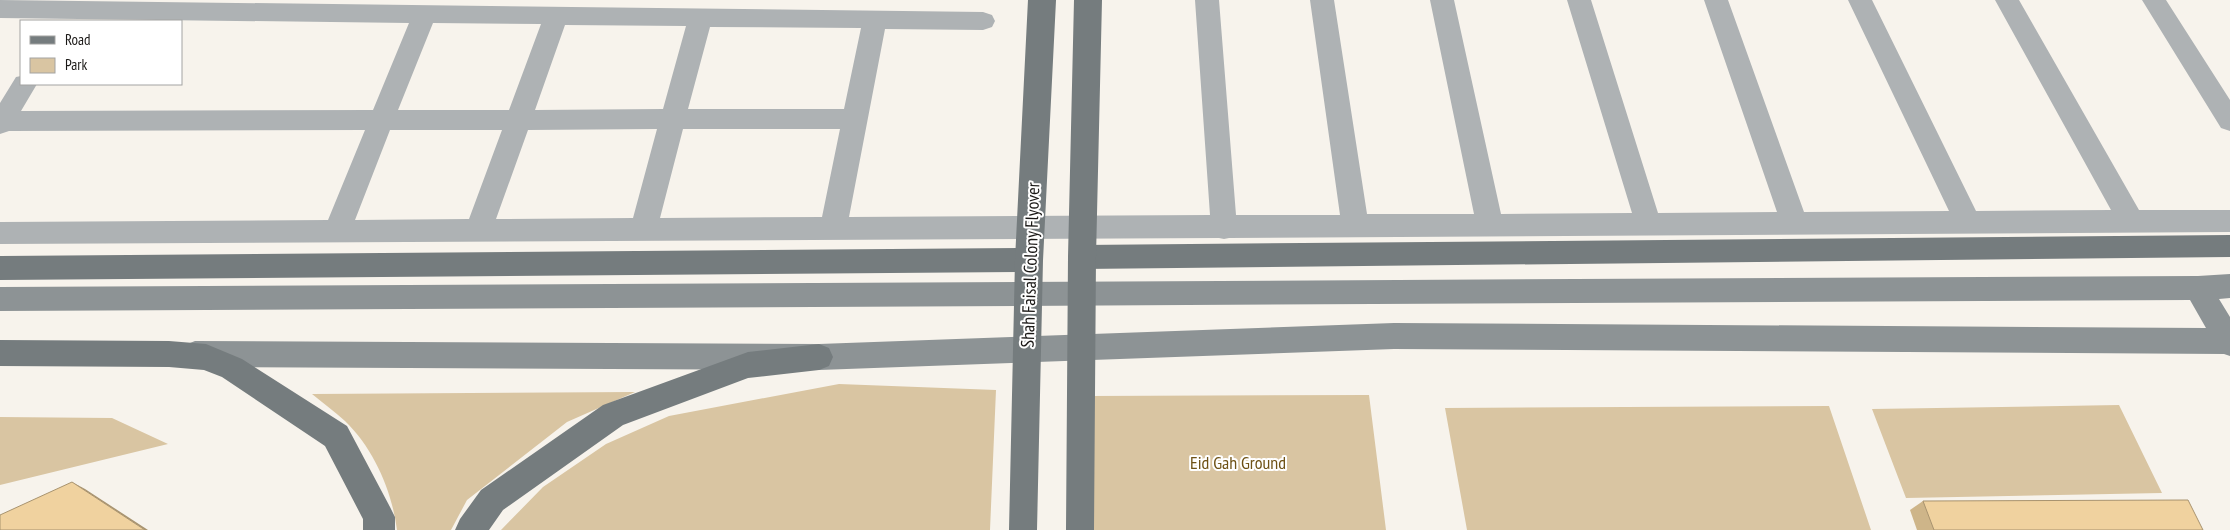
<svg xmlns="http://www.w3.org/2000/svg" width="2230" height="530" viewBox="0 0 2230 530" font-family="'PT Sans Narrow',sans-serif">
  <rect width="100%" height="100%" fill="#f7f3ec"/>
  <path fill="#d9c5a2" d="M839,384L996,390L990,530H501L543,487L606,444L669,416Z
    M635,392L567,422L467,500L451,530H397C392,491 374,449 345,421C335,412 323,403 312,394Z
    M1369,395L1386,530H1089L1090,396Z
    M2119,405L2162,493L1906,498L1872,409Z
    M1829,406L1871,530H1467L1445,408Z
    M0,417L112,418L168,444L0,485Z"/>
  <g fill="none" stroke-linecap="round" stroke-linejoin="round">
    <path fill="#aeb2b4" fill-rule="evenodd" d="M0,0L983,12L992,15L995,21L992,27L983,30L885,29L849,217L1210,215L1195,0H1219L1236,215H1340L1310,0H1334L1367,214H1474L1430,0H1454L1501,214L1632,213L1567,0H1591L1658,213L1777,212L1704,0H1728L1804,212L1949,211L1848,0H1872L1976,211L2111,210L1995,0H2019L2139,210H2230V232L1229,238L1224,239L1219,238L0,244V222L328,220L365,130L9,131L0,134V103L16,77L21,76V84H37L21,111L373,110L409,23L0,18ZM433,23L541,24L509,110H398ZM565,25L686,26L663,109L535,110ZM710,27L861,28L844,109H688ZM657,129L633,218L496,219L528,130ZM683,129H840L822,217L660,218ZM390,130H502L469,219L355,220Z
      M2142,0H2166L2230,100V131L2221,128Z"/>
    <path fill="#8d9395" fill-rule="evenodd" d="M2230,274V298L2219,299L2230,317V356L2224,354L1394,349L819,370L195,367L185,363L181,354L185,345L195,341L819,344L1394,323L2206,328L2190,300L0,311V287L2198,276Z"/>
    <path fill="#757c7e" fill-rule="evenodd" d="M2230,235V257L1082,269L1072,265L1068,257L1072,249L1082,245Z
      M1029,248L1039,252L1043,260L1039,268L1029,272L0,280V256Z
      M0,340L169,341L206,344L242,359L347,426L390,507L395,517V530H363V519L325,446L222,377L204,370L169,367L0,366Z
      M819,344L829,348L833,357L829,366L819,370L748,378L623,425L503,510L489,530H455L460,519L481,490L603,405L748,352Z"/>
    <path stroke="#757c7e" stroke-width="28" d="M1023,530L1029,260L1042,0
      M1080,530L1082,257L1088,0"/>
  </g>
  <path fill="#ceb589" d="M1923,501L2203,530H1917L1910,510Z"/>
  <path fill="#a8936f" d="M72,482L85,489L148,530H145Z"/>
  <path fill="#f0d29f" stroke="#a8936f" d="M72,482L145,530H0V515Z
    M2188,500L2203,530H1934L1923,501Z"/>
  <g text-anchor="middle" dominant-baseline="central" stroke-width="4" stroke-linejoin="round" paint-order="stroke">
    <g font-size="18" fill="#1a1816" stroke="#fff">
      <text transform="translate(1030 265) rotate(-88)">Shah Faisal Colony Flyover</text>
    </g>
    <g font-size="18" fill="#6e5115" stroke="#fff">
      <text x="1238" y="462">Eid Gah Ground</text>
    </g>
  </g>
  <rect x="20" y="20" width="162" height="65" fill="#ffffff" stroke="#a3a3a2"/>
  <rect x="30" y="36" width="25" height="8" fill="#757c7e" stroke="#a3a3a2"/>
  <text x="65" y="45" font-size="15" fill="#1a1816">Road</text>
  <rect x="30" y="58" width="25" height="15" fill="#d9c5a2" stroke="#a3a3a2"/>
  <text x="65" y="70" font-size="15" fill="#1a1816">Park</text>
</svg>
